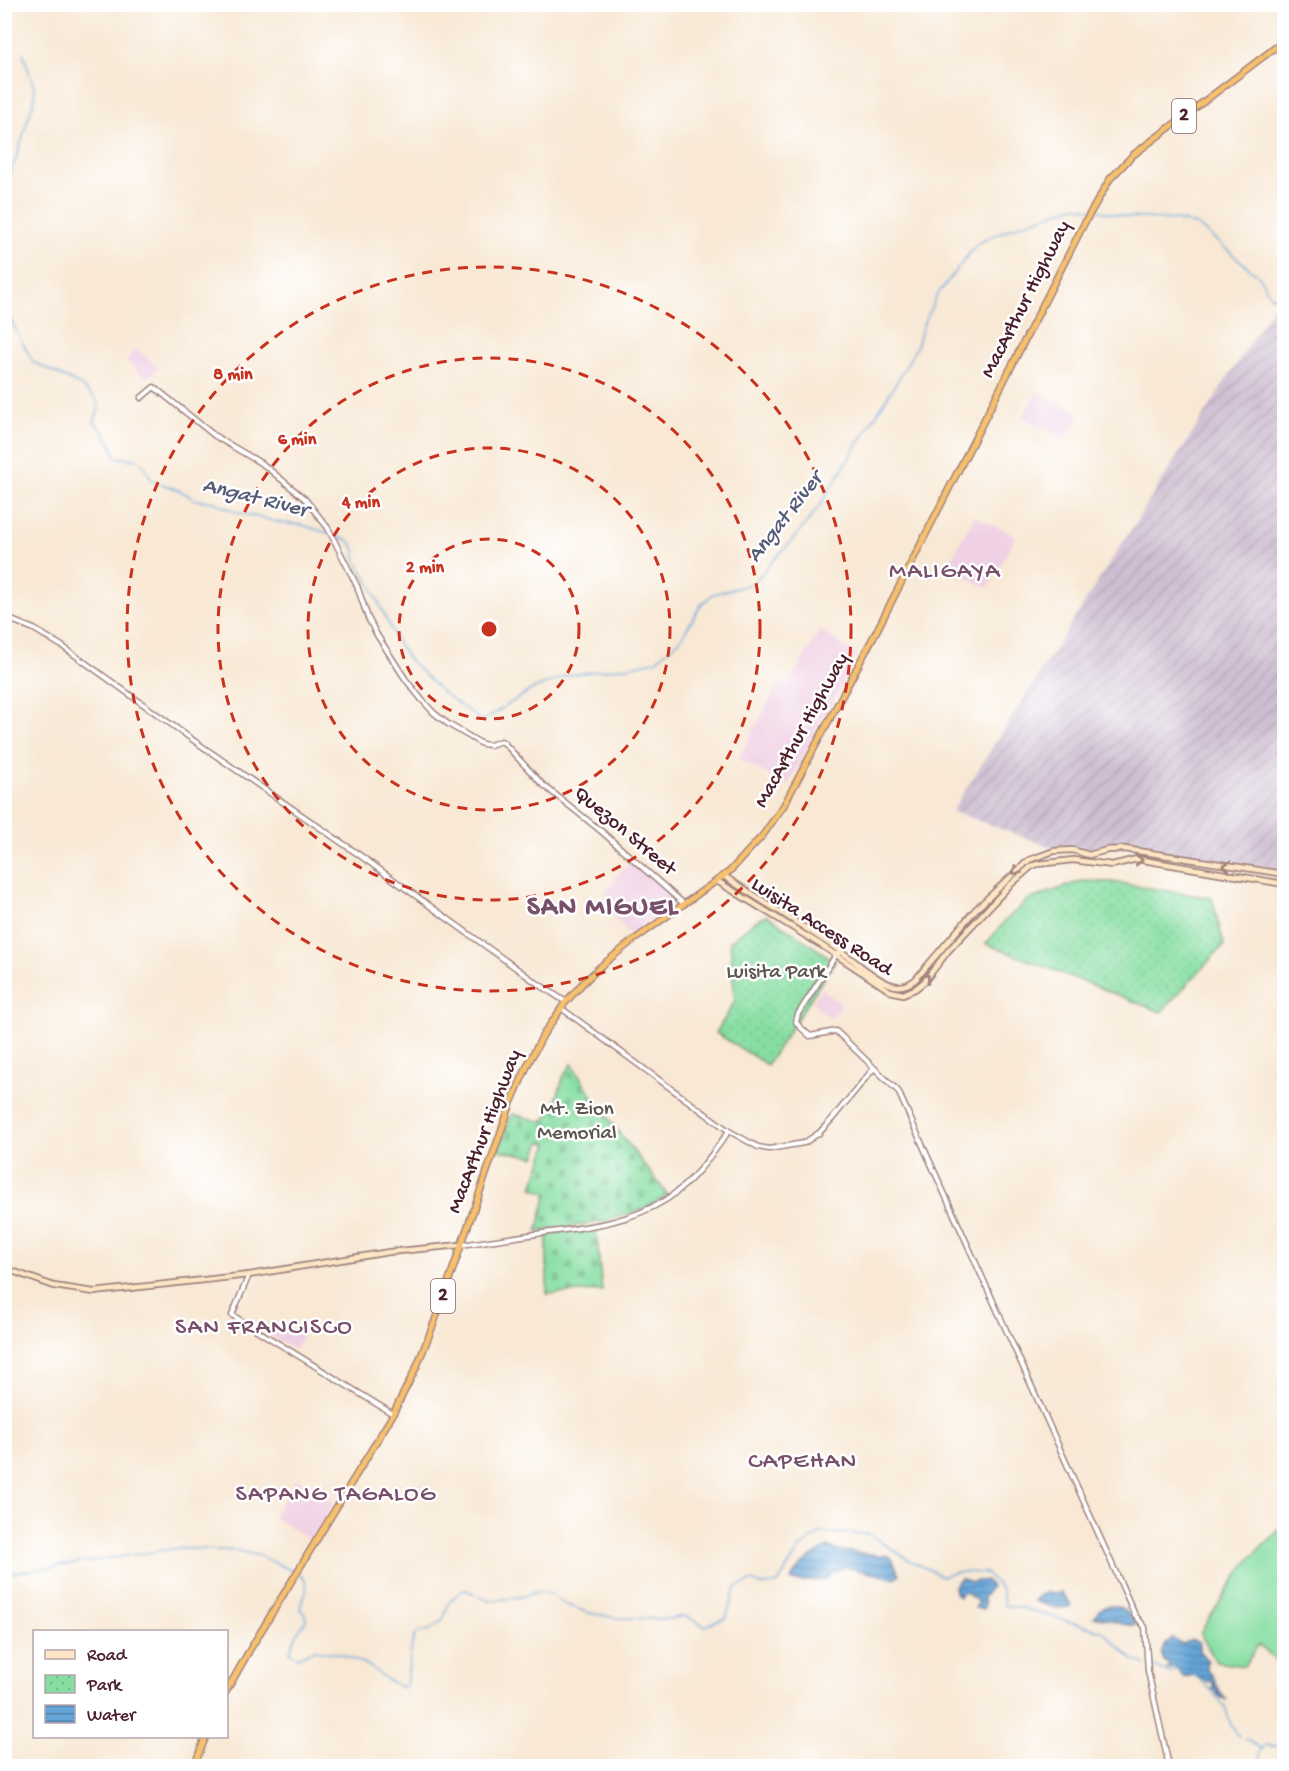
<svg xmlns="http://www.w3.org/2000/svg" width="1289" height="1771" viewBox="0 0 1289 1771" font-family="'Gochi Hand',sans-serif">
  <defs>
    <pattern id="industrial-furrows" width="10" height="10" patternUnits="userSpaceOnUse" patternTransform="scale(1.5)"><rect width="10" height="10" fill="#cebed1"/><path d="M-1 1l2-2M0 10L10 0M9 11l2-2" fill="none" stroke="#b2a3b4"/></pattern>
    <pattern id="cemetery-stones" width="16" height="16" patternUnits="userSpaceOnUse" patternTransform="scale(1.5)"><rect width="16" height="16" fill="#86dea2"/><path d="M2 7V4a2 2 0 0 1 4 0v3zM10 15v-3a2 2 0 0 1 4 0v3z" fill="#75be8c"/></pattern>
    <pattern id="park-dots" width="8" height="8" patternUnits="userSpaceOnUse" patternTransform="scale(1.5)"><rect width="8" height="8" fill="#86dea2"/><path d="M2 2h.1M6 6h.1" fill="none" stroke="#75be8c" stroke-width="1.8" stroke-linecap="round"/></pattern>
    <pattern id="water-rules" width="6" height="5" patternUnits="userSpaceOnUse" patternTransform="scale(1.5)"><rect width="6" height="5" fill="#64a4d7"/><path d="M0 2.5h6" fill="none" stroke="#5485af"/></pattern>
  </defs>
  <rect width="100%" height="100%" fill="#fff"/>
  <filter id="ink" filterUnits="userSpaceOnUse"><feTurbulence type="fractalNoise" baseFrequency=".0167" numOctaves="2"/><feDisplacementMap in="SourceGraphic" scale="12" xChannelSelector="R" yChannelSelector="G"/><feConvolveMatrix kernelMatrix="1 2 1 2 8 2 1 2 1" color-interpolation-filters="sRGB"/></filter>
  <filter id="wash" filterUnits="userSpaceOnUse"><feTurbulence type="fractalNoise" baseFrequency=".008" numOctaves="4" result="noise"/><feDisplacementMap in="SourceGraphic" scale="24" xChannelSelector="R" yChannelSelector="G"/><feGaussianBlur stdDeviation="1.35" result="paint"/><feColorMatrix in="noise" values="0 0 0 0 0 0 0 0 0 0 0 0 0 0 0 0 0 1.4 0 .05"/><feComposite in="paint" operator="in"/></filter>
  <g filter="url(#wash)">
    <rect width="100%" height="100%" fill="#f8e8d4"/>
    <path fill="#f0d0e4" d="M135,348L159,367L151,375L145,377L126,361Z
      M1037,391L1080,413L1066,439L1023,417Z
      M974,516L1016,536L988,588L947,568Z
      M820,630L856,655L830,708L797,690L828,708L788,785L738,759L780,681L788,685Z
      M632,861L677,901L630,934L602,905L609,897L604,892L616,881L614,878Z
      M822,988L842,1005L830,1018L813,1003Z
      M270,1322L276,1325L278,1323L284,1324L303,1337L294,1350L265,1332Z
      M297,1478L334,1503L311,1540L273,1517Z"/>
    <path fill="url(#industrial-furrows)" d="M1284,300V869L1167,853L1125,845L1088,853L1068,848H1053L952,811L1274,305Z"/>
    <path fill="#86dea2" stroke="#687e66" stroke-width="1.5" d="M1284,1525V1667L1258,1645L1245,1666L1216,1662L1200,1633L1234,1580L1249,1560Z"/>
    <path fill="url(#cemetery-stones)" stroke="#687e66" stroke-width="1.5" d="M572,1064C600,1111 635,1153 668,1195L644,1209L606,1221L537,1232L547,1193L532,1188L548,1143L541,1142L535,1157L498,1150L512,1114L540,1121L546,1119L554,1107L564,1075Z
      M596,1227L602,1291L547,1294V1234Z"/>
    <path fill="url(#park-dots)" stroke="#687e66" stroke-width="1.5" d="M1081,881L1112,882L1212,898L1224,945L1161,1012L986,944L1006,920L1028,900Z
      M767,915L835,961L767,1065L716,1033L735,1001L730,941L754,922Z"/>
    <path fill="url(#water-rules)" stroke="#576281" stroke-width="1.5" d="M828,1547L843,1551L889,1556L893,1560L899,1575L896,1578H893L845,1567L832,1573L826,1579L815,1581H793L791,1580C796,1567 815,1553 828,1547Z
      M961,1578L971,1582L986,1580L991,1587L983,1598L985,1603L984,1609L975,1608L978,1603L976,1600L965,1592L961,1593L959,1597L955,1593L954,1586Z
      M1046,1592L1056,1594L1061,1592L1071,1604L1070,1607L1056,1608L1034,1601L1037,1597Z
      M1109,1605C1121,1604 1132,1615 1136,1625C1119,1627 1109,1616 1094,1617L1099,1610Z
      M1172,1639L1183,1644C1187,1641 1193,1639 1199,1643V1651L1208,1661L1206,1662L1207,1670L1210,1674H1212L1220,1692L1227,1700L1220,1697L1215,1690L1212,1689L1215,1685L1208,1680L1207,1682L1195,1675L1183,1677L1174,1666L1167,1669L1169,1665L1164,1661L1161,1653L1166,1643Z"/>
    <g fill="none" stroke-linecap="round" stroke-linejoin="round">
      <path stroke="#64a4d7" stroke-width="1.5" d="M4,195L9,191L5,184L16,159L35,96L34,87L23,53
        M1096,210L1128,217L1176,220L1197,225L1259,276L1271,297L1284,294
        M4,303L9,317L33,362L80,385L96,399L99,408L94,422C105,433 112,442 115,457L139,460L146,468L151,480L181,491L196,500L214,502L236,512L282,523L302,525L328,533
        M333,535L348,540L354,547L357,562L372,588L396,640L409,660L442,692L482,721L531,690L569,675L626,667L655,661L680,640L701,605L713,594L752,584L796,536L819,507L901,375L917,346L923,325L937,295L976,245L990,237L1022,224L1075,206L1091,209
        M4,1574L180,1548L239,1551L260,1556L295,1572
        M299,1574L304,1577C311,1593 302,1594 300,1609L305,1613L307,1619C298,1629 294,1639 290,1652L296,1657L315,1650L344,1655L369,1666L386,1679L401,1687L406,1686L412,1644L416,1633L430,1630L443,1620L449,1602L464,1589L490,1601L526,1596L536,1592L548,1593L564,1604L589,1613L618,1618L670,1619L685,1616L705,1626L726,1618L736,1587L752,1581L765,1586L778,1583L800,1548L820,1533L869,1534L907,1559L942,1576L957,1572L986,1573L1002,1590L1004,1605L1022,1608L1102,1631L1133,1660L1145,1664
        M1150,1666L1169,1672L1176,1669
        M1193,1674C1205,1683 1216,1694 1224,1706C1232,1719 1226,1725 1240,1736
        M1245,1739L1262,1749
        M1263,1766L1259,1754L1265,1745L1282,1747L1284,1753"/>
    </g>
  </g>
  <g filter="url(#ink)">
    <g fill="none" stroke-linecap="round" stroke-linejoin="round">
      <g stroke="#a18480" stroke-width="7">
        <path id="tertiary" d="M141,398L154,387L215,436L264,465L305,499L328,528L357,586L368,618L377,635L406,680L422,700L434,713L448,724L482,744L490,745L501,741L504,743L542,784L601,831L684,904
          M4,617L34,629L62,646L193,740L358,854L534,981L566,1002
          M841,951L836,955L798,1014L796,1022L799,1026L810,1036L836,1031L898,1091L1127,1597L1135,1615L1145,1627L1148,1671L1169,1766
          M561,1008L729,1131L758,1147L769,1149L804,1143L819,1133L832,1119L874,1068
          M461,1245C489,1241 516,1237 543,1233C587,1227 629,1223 667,1199C693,1182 711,1156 729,1131
          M249,1275L232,1315L393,1414"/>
      </g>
      <g stroke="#a18480" stroke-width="8">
        <path id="secondary" d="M724,876C762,901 802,925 840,951C856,961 871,977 889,984C898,988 907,986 915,980L975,910L1029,860L1054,851L1072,850L1089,855L1107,850L1125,849L1284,874
          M717,881L821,945L890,991L903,994L915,989L924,982L948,951L1009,886L1032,866L1038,864L1073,860L1112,865L1137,859L1284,884
          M4,1268L54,1286L94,1292L249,1275L389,1252L460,1245"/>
      </g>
      <g stroke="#a18480" stroke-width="8">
        <path id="trunk" d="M226,1692L249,1651L392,1416L417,1366L434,1323L511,1103L529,1062L543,1035L565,1003L582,984L601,966L631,942L730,871L763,835L784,805L876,632L1085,222L1110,179L1133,155L1284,41
          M194,1766L206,1736"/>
      </g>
      <use href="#tertiary" stroke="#fff" stroke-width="4"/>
      <use href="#secondary" stroke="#fce6c4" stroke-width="4.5"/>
      <use href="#trunk" stroke="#f7c06c" stroke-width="5"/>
    </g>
    <defs><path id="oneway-chevron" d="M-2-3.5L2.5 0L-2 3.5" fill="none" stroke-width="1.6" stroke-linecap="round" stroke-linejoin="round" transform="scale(1.5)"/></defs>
    <g stroke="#a38278">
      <use href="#oneway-chevron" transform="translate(1139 860) rotate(-1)"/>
      <use href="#oneway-chevron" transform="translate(1227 866) rotate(-171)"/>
      <use href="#oneway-chevron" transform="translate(1016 871) rotate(138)"/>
      <use href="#oneway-chevron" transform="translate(926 978) rotate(-49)"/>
    </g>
  </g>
  <g fill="none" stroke="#c8321e" stroke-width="3" stroke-dasharray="10 8">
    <circle cx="489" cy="629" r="90"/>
    <circle cx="489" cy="629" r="181"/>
    <circle cx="489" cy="629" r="271"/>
    <circle cx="489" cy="629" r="362"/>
  </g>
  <g text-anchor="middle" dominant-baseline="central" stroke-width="5" stroke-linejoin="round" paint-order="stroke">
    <g fill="#fff" stroke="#80626b" stroke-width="1.5">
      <rect x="1172" y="99" width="24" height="34" rx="4.5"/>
      <rect x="431" y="1279" width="24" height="34" rx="4.5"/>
    </g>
    <g font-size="20" font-weight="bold" fill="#4a1f2b">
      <text x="1184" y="116">2</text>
      <text x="443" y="1296">2</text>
    </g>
    <g font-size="21" fill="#4a1f2b" stroke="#fff">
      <text transform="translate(1027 300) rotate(-63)">MacArthur Highway</text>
      <text transform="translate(803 731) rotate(-61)">MacArthur Highway</text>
      <text transform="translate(624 832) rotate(40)">Quezon Street</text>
      <text transform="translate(821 928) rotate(33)">Luisita Access Road</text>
      <text transform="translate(486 1132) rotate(-69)">MacArthur Highway</text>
    </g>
    <g font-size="21" fill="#5c584f" stroke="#fff">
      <text x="776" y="973">Luisita Park</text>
      <text x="577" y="1110">Mt. Zion<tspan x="577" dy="24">Memorial</tspan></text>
    </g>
    <g font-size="22" font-style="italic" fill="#565b78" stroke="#fff">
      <text transform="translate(255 499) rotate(14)">Angat River</text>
      <text transform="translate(786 518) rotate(-52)">Angat River</text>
    </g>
    <g font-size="24" letter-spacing="1.5" fill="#78506c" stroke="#fff">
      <text x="945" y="572">MALIGAYA</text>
      <text x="264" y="1328">SAN FRANCISCO</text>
      <text x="803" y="1462">CAPEHAN</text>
      <text x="336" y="1495">SAPANG TAGALOG</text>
    </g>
    <g font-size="27" font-weight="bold" letter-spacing="1.5" fill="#78506c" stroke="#fff">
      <text x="603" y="909">SAN MIGUEL</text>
    </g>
  </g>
  <circle cx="489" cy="629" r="9" fill="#c8321e" stroke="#fff" stroke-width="3"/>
  <g font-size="18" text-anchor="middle" font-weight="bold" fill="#c8321e" stroke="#fff" stroke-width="5" stroke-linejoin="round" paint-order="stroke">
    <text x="233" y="379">8 min</text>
    <text x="297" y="444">6 min</text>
    <text x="361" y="507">4 min</text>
    <text x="425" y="572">2 min</text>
  </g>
  <rect width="1289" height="1771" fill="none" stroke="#fff" stroke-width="24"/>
  <rect x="33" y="1630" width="195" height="108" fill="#ffffff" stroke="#b7a5aa" stroke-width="1.5"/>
  <rect x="45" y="1650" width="30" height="9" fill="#fce6c4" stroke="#b7a5aa" stroke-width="1.5"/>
  <text x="87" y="1660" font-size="18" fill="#4a1f2b">Road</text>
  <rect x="45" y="1675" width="30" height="18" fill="url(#park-dots)" stroke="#b7a5aa" stroke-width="1.5"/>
  <text x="87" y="1690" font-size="18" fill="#4a1f2b">Park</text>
  <rect x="45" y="1705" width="30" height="18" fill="url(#water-rules)" stroke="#b7a5aa" stroke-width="1.5"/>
  <text x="87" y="1720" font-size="18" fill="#4a1f2b">Water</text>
</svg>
